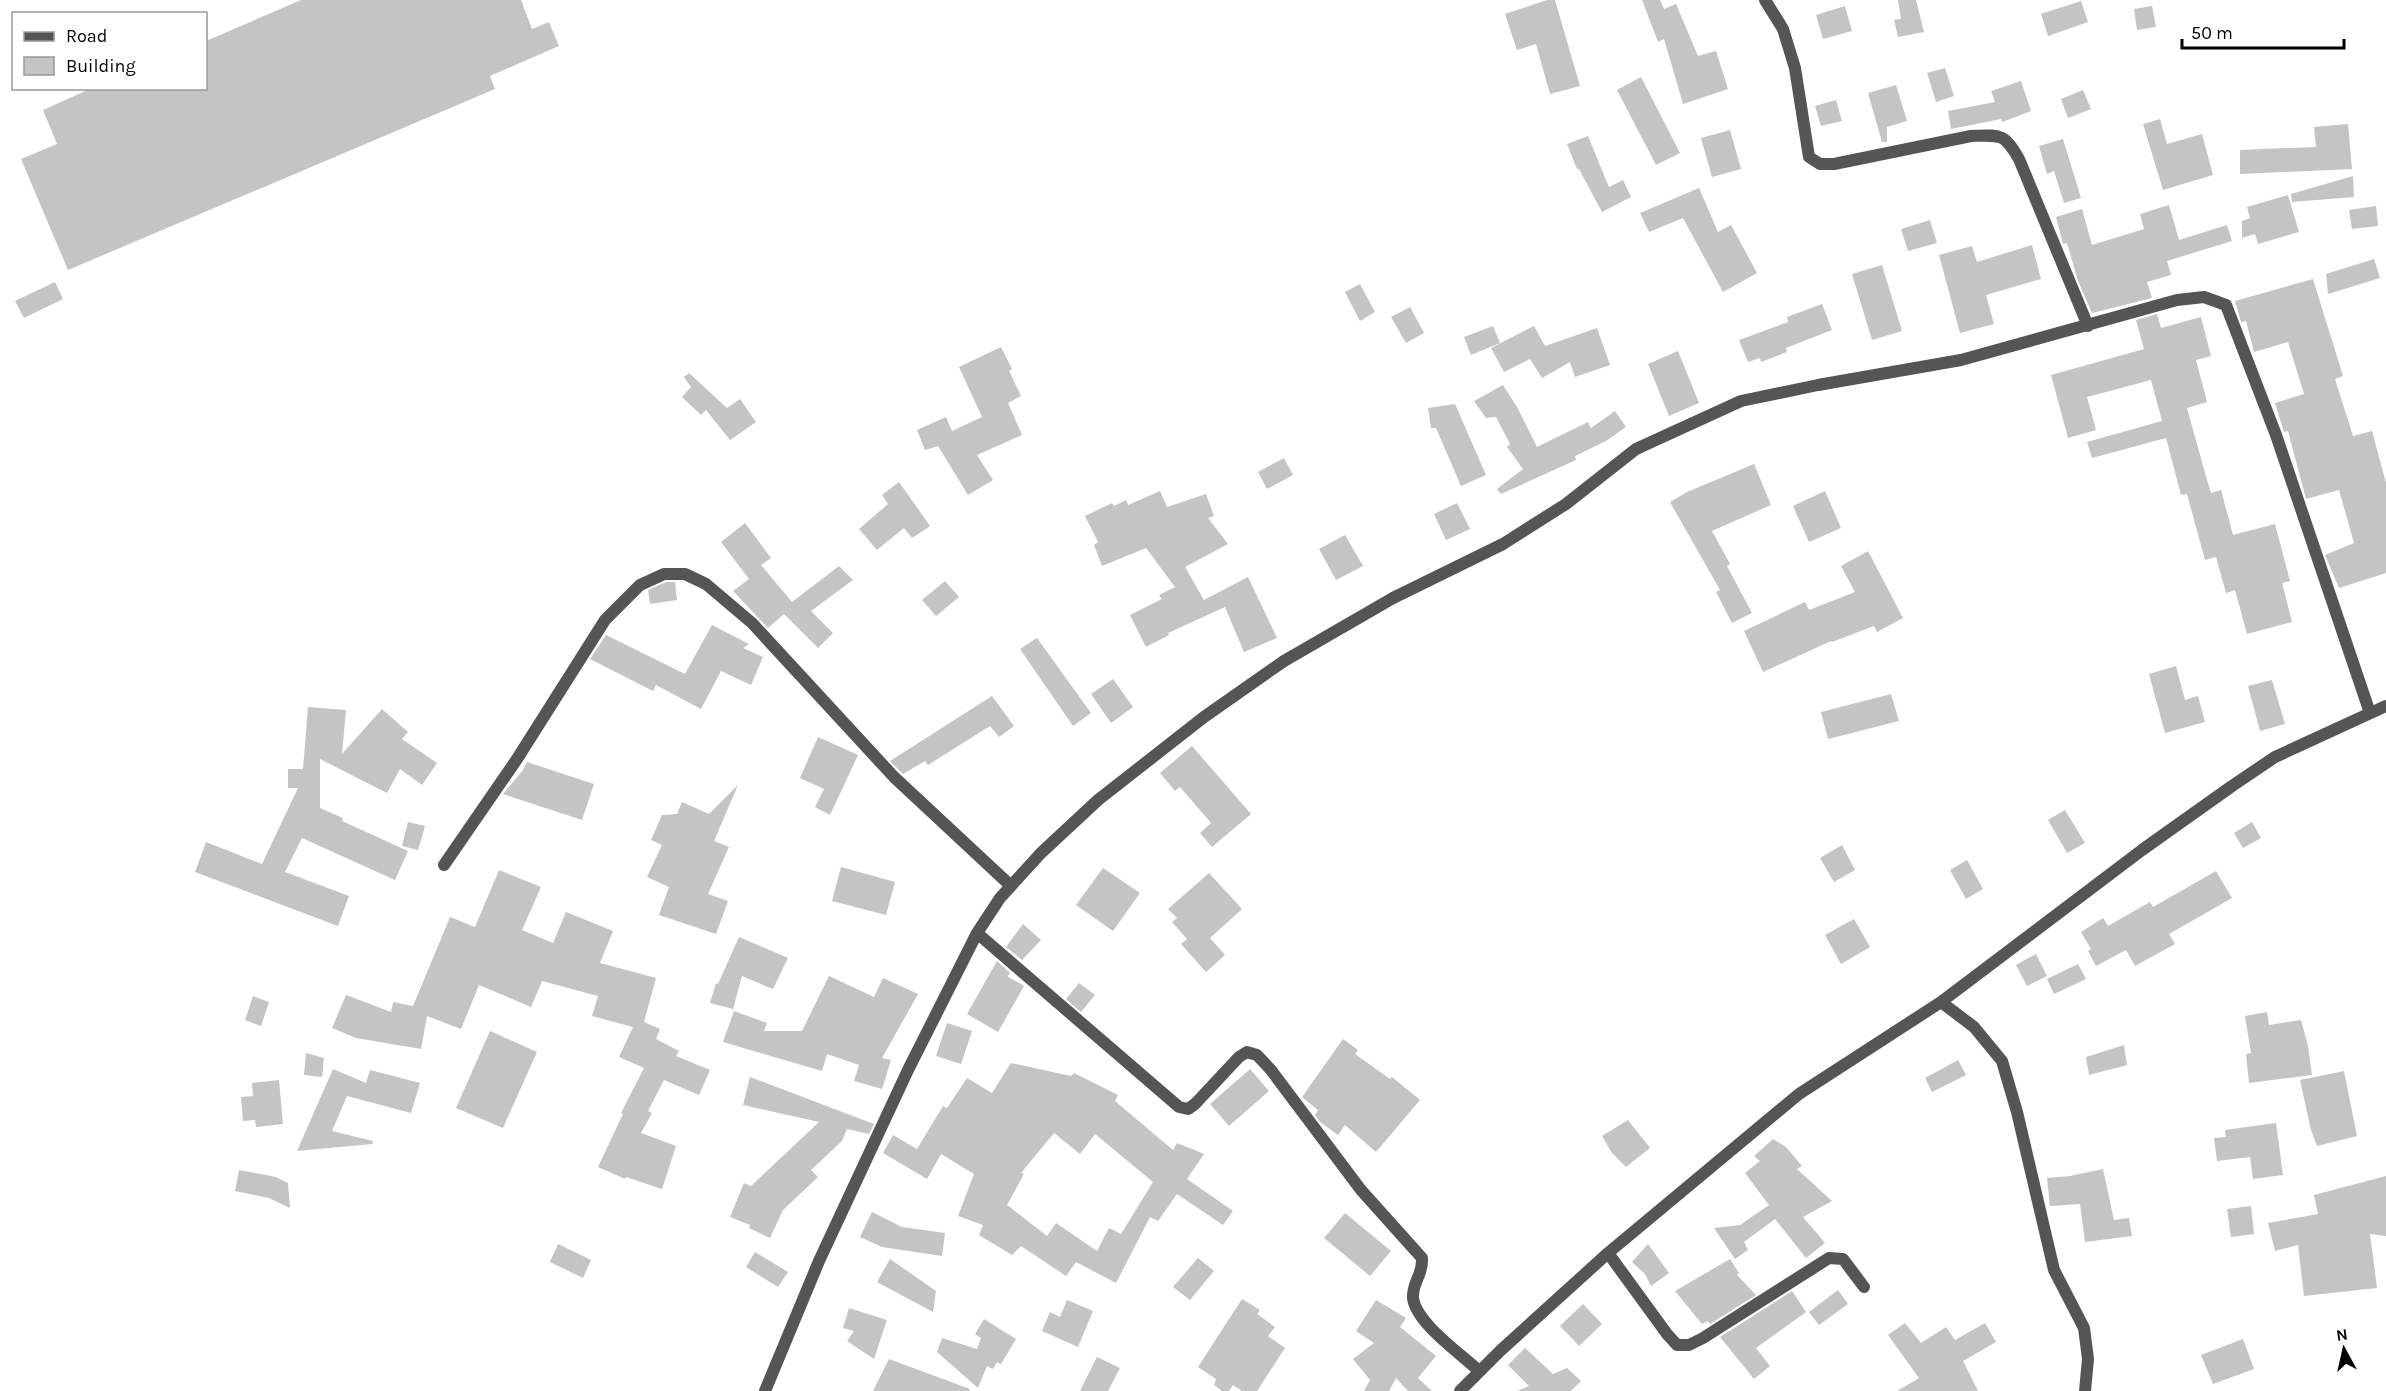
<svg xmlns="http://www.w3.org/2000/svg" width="2386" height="1391" viewBox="0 0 2386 1391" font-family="Karla,sans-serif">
  <rect width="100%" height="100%" fill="#fff"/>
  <path fill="#c4c4c4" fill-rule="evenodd" d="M301,0H521L532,29L549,22L559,46L490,76L495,89L68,270L21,159L57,144L43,110L92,88H206V41Z
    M1547,0H1555L1580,86L1550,94L1536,44L1517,50L1505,14Z
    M1642,0H1660L1664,9L1676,4L1698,56L1716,51L1728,89L1683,104L1664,39L1658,42Z
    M1898,0H1916L1924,32L1898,37L1894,20L1901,19Z
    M2081,1L2088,22L2048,36L2041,14Z
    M1845,6L1852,31L1823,39L1816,15Z
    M2152,6L2156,27L2137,30L2134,9Z
    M1945,68L1954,96L1936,102L1927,73Z
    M1641,77L1680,153L1656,165L1617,90Z
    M2021,81L2031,111L2002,122L2001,119L1951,129L1948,111L1995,102L1991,91Z
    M1896,85L1907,121L1887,127V142H1882L1868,93Z
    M2083,90L2091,109L2068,118L2061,99Z
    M1836,100L1842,121L1821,126L1815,106Z
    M2160,119L2167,144L2202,134L2213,175L2163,190L2143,124Z
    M2348,124L2352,169L2240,174V150L2316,147L2314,127Z
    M1730,130L1741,169L1712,177L1701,138Z
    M1588,136L1609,187L1623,180L1631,197L1602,212L1579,169H1577L1567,144Z
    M2063,139L2081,198L2064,203L2054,171L2047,174L2039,146Z
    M2353,176L2354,197L2292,202L2291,194Z
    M1699,188L1718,232L1731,225L1757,273L1723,292L1683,218L1649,232L1640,213Z
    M2288,195L2299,232L2258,244L2255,234L2242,238V221L2250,218L2247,207Z
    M2169,205L2179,240L2227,225L2232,241L2167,261L2171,275L2147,282L2152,298L2092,313L2078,281L2067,243L2063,244L2056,217L2082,209L2092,245L2144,229L2140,214Z
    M2376,206L2378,226L2352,229L2349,210Z
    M1930,220L1937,243L1908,251L1901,229Z
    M2032,245L2041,279L1986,295L1994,324L1960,333L1939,255L1972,246L1977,262Z
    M2374,259L2380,278L2328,294L2326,274Z
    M1882,265L1902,331L1872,340L1852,274Z
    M2313,279L2343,376L2335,379L2353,436L2372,431L2386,483V573L2339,588L2325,555L2354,543L2339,490L2306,499L2288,431L2284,432L2275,403L2304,394L2288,342L2254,352L2246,321L2241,322L2235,301Z
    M55,282L63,299L24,318L15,301Z
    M1360,284L1375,312L1360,321L1345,292Z
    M1822,304L1832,330L1786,348L1787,352L1761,362L1760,358L1748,362L1739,340L1788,322L1787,317Z
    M1410,307L1424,333L1406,343L1391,317Z
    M2157,314L2161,328L2201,317L2211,356L2196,360L2207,402L2187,408L2205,473L2211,493L2221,490L2233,535L2275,524L2290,581L2282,583L2292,622L2247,634L2235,590L2226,593L2216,557L2205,560L2187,494L2181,495L2166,438L2092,458L2087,442L2162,421L2151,380L2087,397L2096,430L2068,438L2051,375L2144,349L2136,320Z
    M1493,326L1500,343L1471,355L1464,337Z
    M1534,326L1545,346L1597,328L1610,365L1575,377L1570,362L1542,378L1530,359L1504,372L1491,348Z
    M1001,347L1012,369L1009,371L1021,396L1008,403L1022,435L977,455L993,480L968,495L938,446L925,450L917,430L946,417L952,431L982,417L959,367Z
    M1678,351L1699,403L1669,416L1648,364Z
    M689,373L727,408L740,399L756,422L730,440L706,410L701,415L682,397L691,387L684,377Z
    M1503,385L1517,407L1537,447L1588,422L1591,428L1615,411L1626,427L1606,441L1575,456L1576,460L1501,494L1497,489L1523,469L1507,447L1510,444L1496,417L1486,418L1474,401Z
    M1455,404L1486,475L1461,486L1436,428H1431L1428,408Z
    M1284,458L1293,475L1267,489L1258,472Z
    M1754,464L1771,505L1712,531L1730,564L1727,566L1752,613L1732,623L1716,592L1720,590L1670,502L1687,492Z
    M899,482L930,526L912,538L904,528L877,550L859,529L888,504L882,495Z
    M1160,491L1167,507L1206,494L1214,516L1208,518L1228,544L1185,567L1204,600L1248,577L1277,638L1244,652L1225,607L1168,633L1169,635L1146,647L1130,615L1162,599L1159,595L1175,587L1146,548L1102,566L1094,545L1098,542L1085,516L1112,503L1114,506L1126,500L1128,505Z
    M1825,491L1841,528L1809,542L1793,506Z
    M1457,503L1470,529L1446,540L1434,514Z
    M745,523L771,558L761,565L792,602L839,566L853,580L811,611L833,633L818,648L784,614L768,628L733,591L749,579L721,542Z
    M1345,535L1363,566L1336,580L1319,549Z
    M1868,551L1903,618L1877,632L1874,626L1832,642L1831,641L1763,672L1744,631L1805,602L1809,610L1855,592L1841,566Z
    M945,581L959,597L936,616L922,600Z
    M666,582H675L677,600L650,604L648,590Z
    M712,625L749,644L743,648L763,657L751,685L721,671L701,709L656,685L653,691L590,659L606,635L685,674Z
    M1037,638L1091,713L1073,726L1020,649Z
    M2176,666L2185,700L2198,696L2205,722L2165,733L2149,674Z
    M1113,679L1133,707L1111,723L1091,694Z
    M2272,680L2285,724L2260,731L2248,686Z
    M1891,694L1899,721L1828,739L1821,712Z
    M992,696L1014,726L999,737L990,726L928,765L925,761L903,774L890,761Z
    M308,707L346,710L342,754L382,709L408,732L402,739L437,763L422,785L400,769L387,793L320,759V808L343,818L342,821L408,851L395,880L302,838L285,872L349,896L338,926L195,872L206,842L262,864L298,788H288V769H303Z
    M818,737L858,755L830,815L815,807L824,789L800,778Z
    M1192,746L1251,814L1212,847L1200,833L1211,823L1180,787L1175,791L1160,773Z
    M527,762L594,784L582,820L503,794L523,770Z
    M738,785L714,841L729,847L708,894L728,901L716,934L659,915L669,887L647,877L662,845L651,840L662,815L677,814L682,802L709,814Z
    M2065,810L2085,843L2067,853L2048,820Z
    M408,822L425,826L418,850L402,846Z
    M2252,822L2261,838L2243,848L2234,833Z
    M1842,845L1855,870L1834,882L1820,858Z
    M1967,860L1983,889L1966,899L1950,870Z
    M841,867L895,882L886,915L832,901Z
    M1103,868L1140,893L1113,931L1076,905Z
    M499,870L541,887L522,930L553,943L566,912L613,931L600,963L656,978L644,1022L660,1029L656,1039L679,1051L676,1056L710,1070L699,1095L664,1080L648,1111L652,1113L641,1133L676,1146L662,1189L626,1177L625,1179L598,1167L623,1114L621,1113L644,1068L619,1057L633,1027L592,1016L598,996L542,981L531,1007L479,985L461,1029L427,1016L421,1049L356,1038L332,1028L346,995L391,1012L393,1002L413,1006L450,917L475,927Z
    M2216,871L2232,898L2169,934L2175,944L2135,966L2126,950L2096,966L2088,951L2091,949L2081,932L2103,918L2108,926L2150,902L2153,907Z
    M1209,873L1242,909L1210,938L1225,955L1206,972L1181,944L1187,939L1172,922L1177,918L1168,909Z
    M1854,919L1870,947L1841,964L1825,935Z
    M1023,924L1041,940L1022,960L1006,947Z
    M739,937L788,958L773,989L742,976L733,1009L710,1003L716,983L718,984Z
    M2036,954L2047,976L2027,986L2016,965Z
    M997,961L1010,973L1007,976L1024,986L998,1032L967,1014Z
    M2078,964L2086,979L2054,994L2047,979Z
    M829,976L874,997L883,978L918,994L882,1058L891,1060L882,1089L854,1081L859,1065L827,1054L822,1071L723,1042L734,1011L767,1023L764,1031H802Z
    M1079,983L1095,995L1081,1012L1066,999Z
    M253,996L269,1002L261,1026L245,1020Z
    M2267,1012L2269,1025L2301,1020L2308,1046L2312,1075L2249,1083L2246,1054L2251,1053L2245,1016Z
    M947,1023L972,1031L961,1064L936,1056Z
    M490,1031L537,1052L503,1128L456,1108Z
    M1343,1039L1358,1050L1355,1054L1390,1079L1392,1077L1420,1100L1376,1152L1345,1125L1338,1135L1320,1122L1315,1115L1318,1110L1302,1097Z
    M2124,1045L2127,1065L2089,1075L2086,1057Z
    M306,1053L324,1058L322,1077L304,1075Z
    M1958,1060L1966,1075L1932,1092L1925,1078Z
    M1011,1063L1071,1076L1074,1073L1118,1095L1115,1101L1173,1150L1177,1143L1204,1154L1187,1179L1233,1211L1223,1225L1177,1194L1158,1221L1150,1217L1116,1283L1076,1262L1066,1276L1021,1246L1012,1255L979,1235L983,1225L958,1216L974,1174L941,1154L927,1179L883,1153L893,1135L917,1149L943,1106L947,1108L967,1078L992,1093ZM1054,1133L1080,1154L1095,1134L1153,1182L1121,1234L1109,1228L1097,1251L1056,1223L1047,1236L1007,1205L1024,1174L1021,1173Z
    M333,1069L366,1083L370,1070L420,1083L411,1113L347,1096L332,1131L373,1141L372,1144L297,1151Z
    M1250,1069L1269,1091L1229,1126L1210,1104Z
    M2344,1071L2357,1136L2317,1146L2311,1130L2300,1080Z
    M750,1077L874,1124L869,1134L847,1129L842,1141L811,1170L818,1177L783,1210L770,1238L749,1228L750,1225L730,1217L744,1183L751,1186L819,1122L743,1105Z
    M279,1080L283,1124L256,1127L255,1120L243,1121L241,1097L253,1096L252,1083Z
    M1628,1120L1650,1148L1626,1167L1612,1153L1602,1136Z
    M2276,1123L2283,1175L2253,1179L2250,1157L2217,1161L2214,1138L2226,1137L2225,1130Z
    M1773,1139L1786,1147L1802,1166L1797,1169L1832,1201L1803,1217L1825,1243L1806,1258L1775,1219L1744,1242L1748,1250L1735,1259L1714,1228L1740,1225L1769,1205L1745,1173L1760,1161L1754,1156Z
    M2103,1169L2114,1220L2129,1218L2132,1236L2085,1242L2080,1204L2050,1206L2047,1178L2070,1176Z
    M239,1170L276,1177L288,1183L290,1208L269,1198L235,1191Z
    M2386,1176V1236L2370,1234L2377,1288L2304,1296L2298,1245L2275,1251L2268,1223L2318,1214L2314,1195Z
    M2251,1206L2254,1234L2231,1237L2227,1209Z
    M872,1212L902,1227L945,1233L942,1256L882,1247L860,1237Z
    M1345,1213L1391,1251L1370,1276L1324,1238Z
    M558,1244L591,1260L583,1278L550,1262Z
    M1648,1244L1669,1273L1651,1286L1645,1274L1632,1262Z
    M755,1252L788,1272L778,1287L746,1267Z
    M1198,1258L1214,1271L1190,1300L1173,1287Z
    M890,1259L936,1291L933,1312L877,1282Z
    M1730,1259L1739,1273L1737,1275L1756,1295L1710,1324L1708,1321L1702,1324L1675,1291Z
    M1838,1290L1848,1304L1819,1325L1809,1312Z
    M1792,1291L1806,1312L1756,1348L1770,1366L1754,1379L1720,1337Z
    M1242,1299L1260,1310L1257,1314L1275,1327L1268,1336L1285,1348L1257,1391H1242L1233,1385L1229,1391H1222L1214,1385L1216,1379L1198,1367Z
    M1067,1300L1093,1311L1078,1347L1042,1331L1050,1312L1060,1317Z
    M1376,1300L1406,1318L1400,1327L1436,1356L1418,1378L1432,1391H1408L1396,1378L1389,1391H1364L1370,1380L1353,1359L1374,1343L1356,1331Z
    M1583,1304L1602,1324L1579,1346L1560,1326Z
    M849,1308L887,1320L874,1359L847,1341L854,1331L843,1328Z
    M984,1319L1016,1339L1001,1364L997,1362L993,1369L987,1366L978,1388L937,1352L942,1338L977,1349L981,1338L975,1334Z
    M1905,1323L1921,1343L1946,1327L1955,1340L1985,1323L1996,1342L1963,1361L1978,1391H1897L1919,1378L1888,1335Z
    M2243,1339L2254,1369L2213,1384L2201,1355Z
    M1525,1348L1553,1374L1567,1368L1581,1381L1571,1391H1517L1529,1386L1508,1365Z
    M1097,1357L1120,1368L1108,1391H1080Z
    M889,1359L970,1389L969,1391H873Z"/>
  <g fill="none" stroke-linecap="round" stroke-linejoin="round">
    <path stroke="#555" stroke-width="12" d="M1765,0L1783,29L1795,68L1809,157L1820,164H1834L1971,136C2001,135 2004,133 2019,159L2088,326
      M444,865L517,759L605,620L640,585L664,574H685L706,584L752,623L894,777L1011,886
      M977,933L1179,1107L1188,1109L1195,1104L1239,1057L1247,1052L1257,1055L1271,1070L1361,1190L1422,1258C1423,1276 1412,1282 1413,1298C1416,1323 1461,1354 1479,1371
      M1941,1002L1974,1027L2002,1061L2017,1112L2054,1270L2084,1328L2088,1359L2085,1391
      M1608,1253L1667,1334L1677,1345H1689L1703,1338L1829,1258L1843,1259L1864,1287
      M765,1391L819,1261L908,1070L977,933L1000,898L1041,853L1098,800L1204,717L1284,661L1393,598L1503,544L1566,504L1636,449L1741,401L1818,385L1961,360L2177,300L2204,297L2226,305L2276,435L2370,713
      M1460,1391L1500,1351L1608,1253L1799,1094L1941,1002L2142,850L2232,786L2275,757L2386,706"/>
  </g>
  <rect x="12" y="12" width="195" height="78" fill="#ffffff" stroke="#999999" stroke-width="1.5"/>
  <rect x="24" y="32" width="30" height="9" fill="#555555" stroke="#999999" stroke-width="1.5"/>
  <text x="66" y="42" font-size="18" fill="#000000">Road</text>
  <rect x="24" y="57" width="30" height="18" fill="#c4c4c4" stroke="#999999" stroke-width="1.5"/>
  <text x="66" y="72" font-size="18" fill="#000000">Building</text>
  <g transform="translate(2344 1349) rotate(352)" stroke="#ffffff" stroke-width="4.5" paint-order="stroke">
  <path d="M0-4.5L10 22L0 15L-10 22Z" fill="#000000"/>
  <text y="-9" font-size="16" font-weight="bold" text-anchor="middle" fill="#000000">N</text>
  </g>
  <path d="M2182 39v9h162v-9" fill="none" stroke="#000000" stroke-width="3"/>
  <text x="2191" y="39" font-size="18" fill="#000000" stroke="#ffffff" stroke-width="4.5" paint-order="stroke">50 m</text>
</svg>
